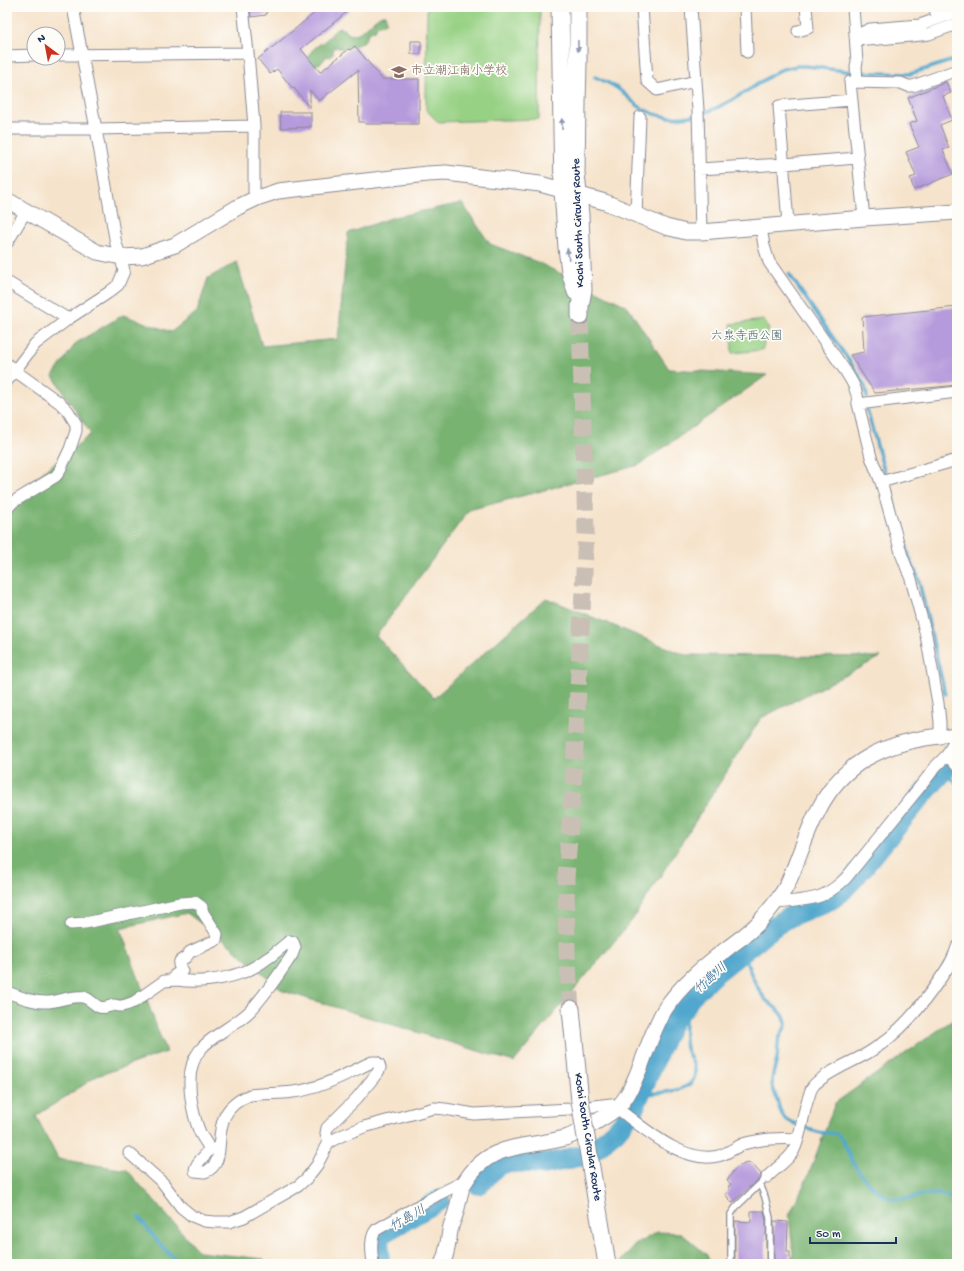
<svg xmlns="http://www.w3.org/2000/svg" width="964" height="1271" viewBox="0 0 964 1271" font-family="'Gochi Hand','Klee One',sans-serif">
  <rect width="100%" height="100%" fill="#fdfcf7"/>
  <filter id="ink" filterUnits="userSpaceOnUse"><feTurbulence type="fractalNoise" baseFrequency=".025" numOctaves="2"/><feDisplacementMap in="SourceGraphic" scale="8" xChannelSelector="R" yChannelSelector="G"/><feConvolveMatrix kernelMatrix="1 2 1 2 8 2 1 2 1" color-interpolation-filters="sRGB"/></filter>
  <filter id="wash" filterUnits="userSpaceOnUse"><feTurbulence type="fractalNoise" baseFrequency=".012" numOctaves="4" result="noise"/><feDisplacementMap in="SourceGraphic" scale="16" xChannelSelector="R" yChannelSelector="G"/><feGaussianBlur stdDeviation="0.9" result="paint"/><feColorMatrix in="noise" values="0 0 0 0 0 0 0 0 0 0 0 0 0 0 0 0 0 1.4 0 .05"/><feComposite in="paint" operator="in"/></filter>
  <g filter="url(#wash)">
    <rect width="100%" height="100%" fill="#f6e3cb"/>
    <path fill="#97d184" stroke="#598071" d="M427,7H540L539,119L438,122L426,110Z
      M764,320L769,329L762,350L732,353L731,324Z"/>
    <path fill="#79b372" stroke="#4a7168" d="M382,15H385C387,19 387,21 385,24L379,25L376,27V29L366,35L368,36C362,47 353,44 344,49L335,47L333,48V54L330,57L325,56V59L321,63L312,66L307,61C310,47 320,46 328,38C333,33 334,30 340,27L346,31L349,34C362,37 371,20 382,15Z
      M462,203L490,244L537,262L627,306L669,369L767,375L639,465L469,510L376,636L434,698L546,598L685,655L881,657L761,718L633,919L514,1062L283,991L231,946L187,913L120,928L166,1052L97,1076L36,1116L58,1159L127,1170L199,1252L264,1259L262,1264H7V501L91,434L53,376L76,343L123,315L171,332L197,312L208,278L237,262L262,346L338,339L348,233L394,217Z
      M957,1017V1264H793V1251L789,1216L809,1174L835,1103Z
      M657,1232L681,1233L707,1255L710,1264H622L621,1261L635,1245Z"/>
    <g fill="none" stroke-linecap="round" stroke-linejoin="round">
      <path stroke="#51a7cd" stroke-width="3.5" d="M595,77C602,80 610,83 617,88C627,95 634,105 645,110C693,134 739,95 778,71L783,69L797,66H806L853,72L910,74L957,59
        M789,274L859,375L865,386L867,397
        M867,410L885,474
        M888,485L910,559L918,577L945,694
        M945,770L950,777L957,784
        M749,947C748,952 746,957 747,962C749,971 760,994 766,1000C773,1007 784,1011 786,1023C786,1029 781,1034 779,1039C777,1045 778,1052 777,1058C776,1066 772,1074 772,1082C772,1087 774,1091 776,1096C780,1110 780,1119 796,1124
        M640,1094C655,1093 697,1094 695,1071C695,1063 688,1056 686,1048C683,1035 686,1020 685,1007
        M806,1127C809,1129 813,1131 817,1132C823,1134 832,1131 838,1135C845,1141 847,1152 851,1159C857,1171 874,1192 887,1197C908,1206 938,1181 957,1204
        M139,1217C152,1235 163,1250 181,1264"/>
      <path stroke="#51a7cd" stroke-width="21" d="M478,1184L483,1181L493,1169L503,1163L528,1162L545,1164L565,1160L574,1157L586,1156L615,1132L632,1112L669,1027L677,1014L685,1007L690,997L698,989L713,975L776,925L793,915L832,899L841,892L855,877L924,793L957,756
        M379,1264V1241L383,1233L440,1200"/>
    </g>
    <g id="blocks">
      <path fill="#b59adc" d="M250,7H267L266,15L251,17Z
        M322,7H353L301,49L320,72L349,49L350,50L355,46L382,79H419V124H365V122H359L358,70L319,101L310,90V108L294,88L293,89L277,69L270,74L258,59Z
        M411,41H421V54H411Z
        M946,82L951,93L943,96L952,120L940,125L949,148L943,150L953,174L914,190L910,178L916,176L906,152L919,147L909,124L917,121L908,98Z
        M280,112H311V127L281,128Z
        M957,307V385L875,393L850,355L864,352L862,317Z
        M747,1163L752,1164L761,1174L760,1178L732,1203L725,1194L730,1189L728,1187L731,1184L727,1181L733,1171L739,1166Z
        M751,1211H764L766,1221V1263L747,1262V1264H735V1221L751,1222Z
        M774,1221L788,1222L787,1252H790V1264H776V1263H774Z"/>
    </g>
  </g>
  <g filter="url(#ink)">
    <use href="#blocks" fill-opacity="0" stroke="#888994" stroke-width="1"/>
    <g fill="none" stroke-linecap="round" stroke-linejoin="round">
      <path stroke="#cabfb5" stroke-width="17" stroke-dasharray="17 8" stroke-linecap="butt" d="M571,1009L567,953L566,877L573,787L586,533L580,316"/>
      <g stroke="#888994" stroke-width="8">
        <path id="lane" d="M760,1184L765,1197L770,1218V1264
          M731,1264V1214L736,1207L767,1177"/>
      </g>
      <g stroke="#888994" stroke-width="13">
        <path id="street" d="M243,7L248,53L254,126V191L257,198
          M642,7L647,81L657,90L696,81
          M691,7L698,110L701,232
          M745,7L747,52
          M853,7L857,62L856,66L857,81
          M935,7L937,19
          M798,31L808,28L806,7
          M855,36L870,29L920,25L957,12
          M855,36L868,40L921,35L929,34L957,24
          M58,55L248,53
          M7,56L34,55
          M7,129H96L254,126
          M699,169L784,164L857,158
          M636,215L640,117
          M864,218L850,82L901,83L908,86H913L957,70
          M788,224L779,106L852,100
          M761,227L764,246L769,262L844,369C851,380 858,390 858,404L871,457L881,482L902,556L911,579L926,635L938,703L940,722V736L957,734
          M7,243L26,211
          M7,282L68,319
          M7,364L18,373L60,403L68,411L76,424V431L70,449L59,472L56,476L13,502L7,509
          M7,381L35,344L68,319L108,293L118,285L124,271L121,257L116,244L96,129L73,7
          M858,404L957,392
          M881,482L957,460
          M947,755L957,766
          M775,903C787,902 813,900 823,895C831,891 839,885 846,878L927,778L936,766L947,755L957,736
          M71,924L85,923L180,903L195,902L202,907V911L217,934L216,940L190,952L186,957L180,961L179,965L182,971L175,975L177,980C198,983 222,980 241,973C251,970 260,964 268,958C276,953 282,946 290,941L293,942L295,947L292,955C279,974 266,994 250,1011C224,1036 188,1040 190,1085C190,1098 194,1118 199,1130C201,1137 207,1142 209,1149C206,1157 195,1162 195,1171L205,1172C235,1160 200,1115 250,1095C264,1093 279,1094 293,1092C320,1089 348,1073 372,1062H376L379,1064L380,1068L378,1072L357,1098L327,1128L326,1133L329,1142
          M7,992C20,997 35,1003 49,1002C61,1001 72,995 83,997C89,998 93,1004 99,1007C104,1009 109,1006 114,1005C119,1005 114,1006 120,1006C125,1006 130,1003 134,1002L164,981L177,980
          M129,1153L163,1183L181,1207L192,1216L204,1221L215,1222H229L244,1217L298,1186L307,1178L317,1165L329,1142L343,1135L364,1127L434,1108L445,1109L474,1114L570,1109L611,1104C639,1123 681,1165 718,1156C727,1154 734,1148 743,1144C759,1139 781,1138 798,1139
          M767,1177C775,1169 787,1161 793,1152C802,1135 802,1114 809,1096C810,1092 811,1088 814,1085C829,1070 854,1062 871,1051C900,1033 921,1007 940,979C947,969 954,959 957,947
          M373,1264C372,1254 369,1238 376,1230L439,1194L467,1180"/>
      </g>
      <g stroke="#888994" stroke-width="17">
        <path id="secondary" d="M7,200L97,252L121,257L142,256L175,245L238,207L257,198L278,191L427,174L446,173L540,184L605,202L666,227L686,232H701L864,218L957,212
          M442,1264C448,1253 448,1239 451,1226C453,1220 456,1214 457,1208C459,1201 460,1192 463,1185C488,1141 524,1149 565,1138C575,1135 611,1114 618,1107C629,1096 633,1083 639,1070C647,1050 654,1027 665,1009C681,984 706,965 729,947C740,939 753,930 762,919C771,908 781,897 787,885C798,861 805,836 817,813C841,762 886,742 940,736"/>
      </g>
      <g stroke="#888994" stroke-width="19">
        <path id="primary" d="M560,7L563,191L567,248L570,271L576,292
          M578,7V63L577,103L576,173L580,215L583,290L580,306V316
          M571,1009L580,1101"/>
      </g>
      <use href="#lane" stroke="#fff" stroke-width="5.5"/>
      <use href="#street" stroke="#fff" stroke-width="11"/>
      <use href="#secondary" stroke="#fff" stroke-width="15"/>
      <use href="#primary" stroke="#fff" stroke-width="17"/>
      <g stroke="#888994" stroke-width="19" stroke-linecap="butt">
        <path id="primary-bridge" d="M580,1101L607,1264"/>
      </g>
      <use href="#primary-bridge" stroke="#fff" stroke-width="17"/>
    </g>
    <defs><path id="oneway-solid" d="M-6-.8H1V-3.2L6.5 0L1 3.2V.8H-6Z"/></defs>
    <g fill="#8d97ae">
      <use href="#oneway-solid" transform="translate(578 46) rotate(89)"/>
      <use href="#oneway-solid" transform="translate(562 124) rotate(-91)"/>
      <use href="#oneway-solid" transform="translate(568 254) rotate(-98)"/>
    </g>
  </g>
  <defs>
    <g id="school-bare" transform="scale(1.2)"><path d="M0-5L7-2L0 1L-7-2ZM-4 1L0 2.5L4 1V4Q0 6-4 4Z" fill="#8d6e63" stroke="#fdfcf7" stroke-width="2.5" paint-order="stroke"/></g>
  </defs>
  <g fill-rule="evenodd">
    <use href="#school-bare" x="399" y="72"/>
  </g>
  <g text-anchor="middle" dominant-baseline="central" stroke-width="3.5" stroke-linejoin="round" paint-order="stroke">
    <g font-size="12" fill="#785e54" stroke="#fdfcf7" text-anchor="start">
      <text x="411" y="72">市立潮江南小学校</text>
    </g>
    <g font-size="12" fill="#1b2f5e" stroke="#fdfcf7">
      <text transform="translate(579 223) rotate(-92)">Kochi South Circular Route</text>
      <text transform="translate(587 1137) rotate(81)">Kochi South Circular Route</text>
    </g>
    <g font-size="12" fill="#406069" stroke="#fdfcf7">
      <text x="747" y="337">六泉寺西公園</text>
    </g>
    <g font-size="13" font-style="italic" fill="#315f8a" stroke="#fdfcf7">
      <text transform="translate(711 979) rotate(-42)">竹島川</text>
      <text transform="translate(408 1219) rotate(-30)">竹島川</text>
    </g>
  </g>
  <rect width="964" height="1271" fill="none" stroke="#fdfcf7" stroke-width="24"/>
  <g transform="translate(46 46) rotate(328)"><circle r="19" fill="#fdfcf7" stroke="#a3aaba"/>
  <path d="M0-3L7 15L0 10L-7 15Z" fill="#c8321e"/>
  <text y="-6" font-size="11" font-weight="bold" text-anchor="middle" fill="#1b2f5e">N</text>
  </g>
  <path d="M810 1237v6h86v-6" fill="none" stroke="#1b2f5e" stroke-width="2"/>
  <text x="816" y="1237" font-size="12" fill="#1b2f5e" stroke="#fdfcf7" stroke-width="3" paint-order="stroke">50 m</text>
</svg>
